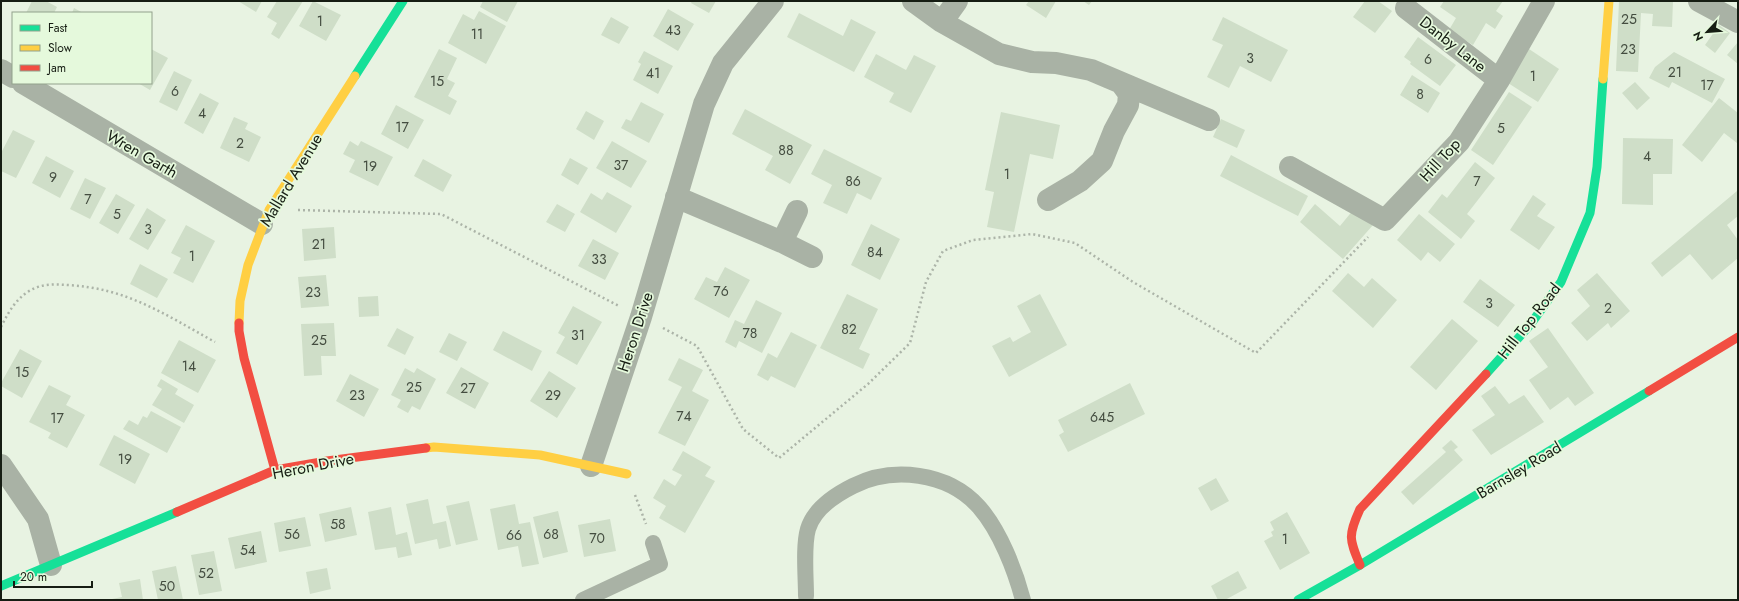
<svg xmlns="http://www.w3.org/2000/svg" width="1739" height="601" viewBox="0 0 1739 601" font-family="Jost,sans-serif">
  <rect width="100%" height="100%" fill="#e8f3e2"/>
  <path fill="#cfdec8" d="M32,1H46L57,7L54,13H26Z
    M238,1H262L256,12Z
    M277,1H303L279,39L271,34L277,23L267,17Z
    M313,1L341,15L326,41L299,26Z
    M483,1H518L507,22L480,7Z
    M692,1H716L709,13L691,3Z
    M1029,1H1056L1046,18L1026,5Z
    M1083,1H1092L1089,5Z
    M1365,1H1378L1392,11L1375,33L1353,17Z
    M1444,1H1503L1496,11L1503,16L1495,29L1486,23L1473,45L1449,30L1456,18L1440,7Z
    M1619,1H1673L1672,27L1652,26L1653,14L1641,13L1638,72L1616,71Z
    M74,8L83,13H72Z
    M668,9L694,24L678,51L653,36Z
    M479,11L506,26L486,64L448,43L463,14L474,20Z
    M799,13L843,36L851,19L876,32L854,72L787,37Z
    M611,17L629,27L619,44L601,35Z
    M1223,17L1288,50L1271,82L1240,66L1229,88L1207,77L1223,45L1212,40Z
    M1719,25L1730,33L1715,53L1705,45Z
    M1418,37L1456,65L1440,86L1410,64L1411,62L1404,57Z
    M1738,42V64L1727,55Z
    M151,49L168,58L150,90L138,83H151Z
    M439,49L457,58L447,79L455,83L448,96L457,101L450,115L414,97Z
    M1529,49L1559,69L1538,102L1508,83Z
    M644,51L673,66L658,94L633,80L641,64L638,62Z
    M1674,52L1725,79L1712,103L1672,82L1669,88L1649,78L1655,67Z
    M876,54L906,70L914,55L936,66L911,113L889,102L894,93L864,77Z
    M174,71L192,80L177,111L159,102Z
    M1412,75L1440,93L1428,113L1400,95Z
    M1635,82L1650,98L1637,110L1622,93Z
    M1509,92L1532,107L1493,165L1471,150Z
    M200,93L219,103L203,134L184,123Z
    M1719,98L1738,113V142L1737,143L1724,133L1702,162L1682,145Z
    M641,102L664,114L649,143L621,128L626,119L631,121Z
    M396,105L424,120L408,149L381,134Z
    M745,109L812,145L790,184L765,170L773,156L732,134Z
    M586,111L604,121L594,140L576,129Z
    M1001,112L1060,125L1053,159L1030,154L1014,232L987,227L994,192L985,190Z
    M234,117L248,123L245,129L261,137L249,162L220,148Z
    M1221,119L1245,130L1237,148L1213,137Z
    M13,130L35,141L16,178L1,171V153Z
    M1623,138L1673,139L1672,174H1653V205L1622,204Z
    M350,141L358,146L361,141L393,157L378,186L349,172L355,160L343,154Z
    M612,141L647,161L631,188L596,168Z
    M824,149L882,178L871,200L857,193L847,214L823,203L832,185L811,174Z
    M1231,155L1308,196L1298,216L1220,176Z
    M46,156L74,171L60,198L32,183Z
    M570,158L588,168L578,185L561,175Z
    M423,159L452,175L443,192L414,176Z
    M1475,162L1495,178L1467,214L1475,221L1461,239L1428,212L1442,194L1447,198Z
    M85,178L106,188L90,219L70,209Z
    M1737,191L1738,216L1727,225L1738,240V258L1712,280L1690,254L1662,277L1651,263Z
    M607,192L632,206L616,233L580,212L591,193L602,200Z
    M116,194L135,205L118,234L99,223Z
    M1533,195L1546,204L1537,216L1555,227L1539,250L1510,230Z
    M557,204L575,214L565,232L546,222Z
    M1315,204L1340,226L1354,209L1373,225L1343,259L1300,222Z
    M147,208L166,220L148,250L129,239Z
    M1419,214L1455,244L1440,262L1428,252L1421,261L1397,240Z
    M871,224L900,239L880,280L851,265Z
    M186,225L215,241L193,283L173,273L181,258L171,253Z
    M334,227L336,258L304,261L302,229Z
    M593,239L619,253L605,280L578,266Z
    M140,264L168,279L157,298L130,284Z
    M725,267L750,280L729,318L694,299L706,277L717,282Z
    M1348,273L1364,287L1372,278L1397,300L1373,328L1332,291Z
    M1597,273L1630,311L1611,328L1608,323L1587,341L1571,323L1590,306L1577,290Z
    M326,275L329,306L301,308L298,277Z
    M1480,279L1515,305L1498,327L1463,302Z
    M847,294L878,309L859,349L870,354L863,369L820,348Z
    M1040,294L1067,345L1009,377L992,346L1010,337L1013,342L1031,332L1017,306Z
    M378,296L379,316L359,317L358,297Z
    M756,300L782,313L762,353L739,341L736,348L725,342L735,320L744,324Z
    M573,306L602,322L577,365L556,353L565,337L558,333Z
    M1452,319L1478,341L1436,390L1410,367Z
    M334,323L336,356H321L322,375L304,376L301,324Z
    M397,328L414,337L405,355L387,346Z
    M1548,328L1594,393L1575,406L1568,397L1550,410L1529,380L1548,367L1529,341Z
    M503,331L542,351L532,371L493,350Z
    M791,332L817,345L795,388L771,376L768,381L757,375L768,353L777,358Z
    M449,333L467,342L457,361L439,352Z
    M179,340L216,360L198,393L161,373Z
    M20,349L42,361L22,398L1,386V383Z
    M679,358L703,370L692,391L709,400L685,446L658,433L682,387L668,380Z
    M461,367L489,383L475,409L446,393Z
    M405,368L414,373L417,368L436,379L420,410L412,406L408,413L397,407L401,400L391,395Z
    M549,371L576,388L557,418L530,401Z
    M350,374L379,389L364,417L336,401Z
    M161,379L178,389L175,394L194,405L184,423L152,405L162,389L157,386Z
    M1130,383L1145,414L1068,452L1059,435L1064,432L1058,420Z
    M49,385L71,396L66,405L85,415L67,448L48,438L51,433L29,422Z
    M1495,386L1509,404L1524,395L1544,422L1491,455L1472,430L1495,415L1481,396Z
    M151,411L181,427L167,453L123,429L129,420L138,425L143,416L147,418Z
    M114,435L150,454L135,484L99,465Z
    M1451,440L1458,447L1454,450L1463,460L1413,505L1401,492L1446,452L1442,448Z
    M683,451L711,467L705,476L715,481L685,533L659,518L666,506L653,498L664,479L675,486L682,475L672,470Z
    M1216,478L1229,501L1211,511L1198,488Z
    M428,499L433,524L446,521L451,546L439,549L437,539L415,544L406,504Z
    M469,501L478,540L456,545L446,506Z
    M515,504L519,524L530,522L539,564L522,567L518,546L498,550L490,509Z
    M351,507L357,535L325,542L319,514Z
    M391,507L396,535L407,532L412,555L398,558L396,547L375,550L368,512Z
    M558,511L568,552L543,558L533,517Z
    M1287,512L1310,553L1280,570L1264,541L1273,536L1271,532L1274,530L1270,522Z
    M305,517L311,546L279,552L274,523Z
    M610,519L616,551L584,557L578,525Z
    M261,531L267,562L235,569L228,538Z
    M214,551L222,591L199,595L191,555Z
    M176,566L183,600H158L152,571Z
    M327,568L331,589L310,594L306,572Z
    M1238,571L1247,588L1225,600H1218L1211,586Z
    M140,579L143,600H107L122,597L119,583Z"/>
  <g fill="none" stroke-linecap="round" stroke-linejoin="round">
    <path stroke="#acb4a8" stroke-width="2.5" stroke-dasharray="2 3" stroke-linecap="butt" d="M298,210L441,214L619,306
      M1,327C8,313 16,298 31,290C41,284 55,284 67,285C127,288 164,314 215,342
      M663,328L697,346L743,429L779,458L868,384L910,343L926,282L943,251L973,240L1032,234L1075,243L1133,282L1256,353L1368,237
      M635,495L646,524"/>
    <path stroke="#a9b2a5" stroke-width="16" d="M806,596C806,577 803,546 808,529C814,509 835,495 853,486C892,466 948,472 979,507C1000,531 1015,570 1023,600
      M583,600L660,564L653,543"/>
    <path stroke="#a9b2a5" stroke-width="22" d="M913,1L942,22L999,54L1032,62L1056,63L1091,70L1209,120
      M1699,1L1738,22
      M1406,8L1499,80
      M942,22L957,1
      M1,70L13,77
      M23,83L262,224
      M1290,167L1385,220L1459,142L1499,80L1544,1
      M676,197L782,242L812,257
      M1048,200L1080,181L1102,161L1114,131L1128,105L1129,94L1121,83
      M782,242L797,211
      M1,465L38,519L51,565
      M591,466L641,317L704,104L723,63L773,1"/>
    <path stroke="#16e098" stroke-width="9" d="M355,76L403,1
      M1486,374L1530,325L1561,282L1590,213L1597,167L1603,79
      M1,586L177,512
      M1298,600L1360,565L1649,391"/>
    <path stroke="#ffcf43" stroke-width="9" d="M1603,79L1609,1
      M239,323L240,301L248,265L269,210L355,76
      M426,448L434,447L540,455L627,474"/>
    <path stroke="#f24e42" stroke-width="9" d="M239,323V331L244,358L275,470
      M1649,391L1738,337
      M177,512L275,470L327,461L426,448
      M1360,565C1349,539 1348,535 1360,509L1486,374"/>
  </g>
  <g text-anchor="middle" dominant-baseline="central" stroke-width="3.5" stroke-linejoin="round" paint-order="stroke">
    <g font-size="14" fill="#444d40">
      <text x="1629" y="19">25</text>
      <text x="320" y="21">1</text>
      <text x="673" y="30">43</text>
      <text x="477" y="34">11</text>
      <text x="1628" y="49">23</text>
      <text x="1250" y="58">3</text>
      <text x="1428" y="59">6</text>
      <text x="1675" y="72">21</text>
      <text x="653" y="73">41</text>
      <text x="1533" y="76">1</text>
      <text x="437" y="81">15</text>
      <text x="1707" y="85">17</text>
      <text x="175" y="91">6</text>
      <text x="1420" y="94">8</text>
      <text x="202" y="113">4</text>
      <text x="402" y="127">17</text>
      <text x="1501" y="128">5</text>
      <text x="240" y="143">2</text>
      <text x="786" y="150">88</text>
      <text x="1647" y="156">4</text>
      <text x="621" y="165">37</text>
      <text x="370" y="166">19</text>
      <text x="1007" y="174">1</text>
      <text x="53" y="177">9</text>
      <text x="853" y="181">86</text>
      <text x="1477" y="181">7</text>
      <text x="88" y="199">7</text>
      <text x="117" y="214">5</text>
      <text x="148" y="229">3</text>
      <text x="319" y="244">21</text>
      <text x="875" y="252">84</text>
      <text x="192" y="256">1</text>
      <text x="599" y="259">33</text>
      <text x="721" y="291">76</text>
      <text x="313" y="292">23</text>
      <text x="1489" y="303">3</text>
      <text x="1608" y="308">2</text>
      <text x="849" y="329">82</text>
      <text x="750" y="333">78</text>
      <text x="578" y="335">31</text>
      <text x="319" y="340">25</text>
      <text x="189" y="366">14</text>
      <text x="22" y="372">15</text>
      <text x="414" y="387">25</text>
      <text x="468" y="388">27</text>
      <text x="357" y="395">23</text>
      <text x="553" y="395">29</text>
      <text x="684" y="416">74</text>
      <text x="1102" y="417">645</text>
      <text x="57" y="418">17</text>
      <text x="125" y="459">19</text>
      <text x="338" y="524">58</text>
      <text x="292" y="534">56</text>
      <text x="551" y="534">68</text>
      <text x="514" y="535">66</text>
      <text x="597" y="538">70</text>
      <text x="1285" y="539">1</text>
      <text x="248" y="550">54</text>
      <text x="206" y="573">52</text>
      <text x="167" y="586">50</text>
    </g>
    <g font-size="16" fill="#161d13" stroke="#e5f9dc">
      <text transform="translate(1453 44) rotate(38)">Danby Lane</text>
      <text transform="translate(142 154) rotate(30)">Wren Garth</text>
      <text transform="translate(1440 160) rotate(-48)">Hill Top</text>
      <text transform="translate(291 180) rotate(-59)">Mallard Avenue</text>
      <text transform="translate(1529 321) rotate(-52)">Hill Top Road</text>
      <text transform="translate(635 332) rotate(-72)">Heron Drive</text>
      <text transform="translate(313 466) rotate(-11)">Heron Drive</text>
      <text transform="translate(1519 470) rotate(-31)">Barnsley Road</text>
    </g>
  </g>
  <rect width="1739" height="601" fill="none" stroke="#161d13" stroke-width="4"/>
  <rect x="12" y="12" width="140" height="72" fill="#e5f9dc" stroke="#92a18c"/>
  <rect x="20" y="25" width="20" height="6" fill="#16e098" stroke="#92a18c"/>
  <text x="48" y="32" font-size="12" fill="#161d13">Fast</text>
  <rect x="20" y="45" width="20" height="6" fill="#ffcf43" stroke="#92a18c"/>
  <text x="48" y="52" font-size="12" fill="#161d13">Slow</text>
  <rect x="20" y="65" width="20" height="6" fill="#f24e42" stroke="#92a18c"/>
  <text x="48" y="72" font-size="12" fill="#161d13">Jam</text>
  <g transform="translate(1707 32) rotate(244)" stroke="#e5f9dc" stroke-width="3" paint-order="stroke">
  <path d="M0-3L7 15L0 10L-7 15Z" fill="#161d13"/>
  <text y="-6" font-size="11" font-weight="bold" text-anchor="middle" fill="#161d13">N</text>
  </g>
  <path d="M14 581v6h78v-6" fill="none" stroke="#161d13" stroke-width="2"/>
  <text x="20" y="581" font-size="12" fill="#161d13" stroke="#e5f9dc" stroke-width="3" paint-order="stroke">20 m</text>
</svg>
